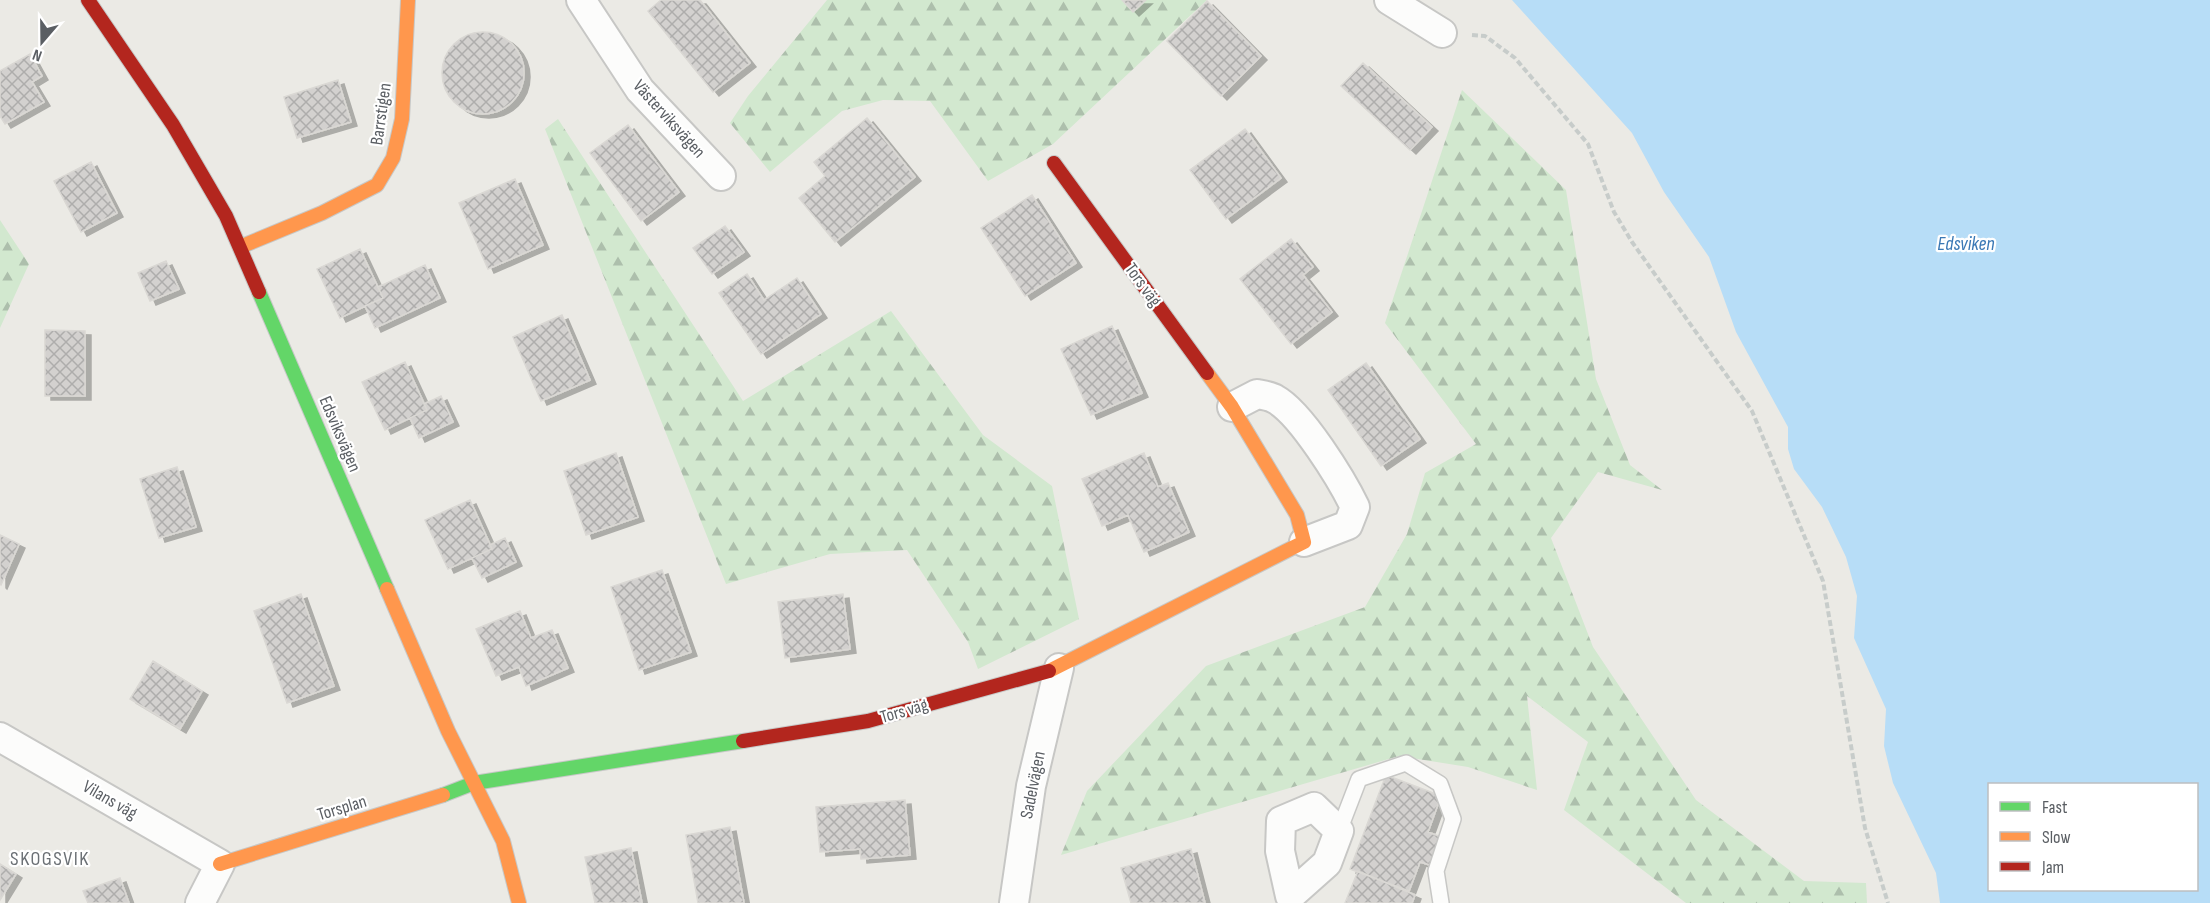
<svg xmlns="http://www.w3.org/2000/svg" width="2210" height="903" viewBox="0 0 2210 903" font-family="'Sofia Sans Condensed',sans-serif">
  <defs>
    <pattern id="forest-firs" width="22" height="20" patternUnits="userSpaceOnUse" patternTransform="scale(1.5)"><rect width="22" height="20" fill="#d2e8cf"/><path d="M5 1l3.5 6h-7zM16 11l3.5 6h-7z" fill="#adbfac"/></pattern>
    <pattern id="building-cross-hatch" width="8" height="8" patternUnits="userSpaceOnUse" patternTransform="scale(1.5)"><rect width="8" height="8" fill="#d3d1cf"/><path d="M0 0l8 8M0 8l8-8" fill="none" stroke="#aeadac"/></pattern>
    <filter id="shadow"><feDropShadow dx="6" dy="4" stdDeviation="0" flood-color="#0004"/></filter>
  </defs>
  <rect width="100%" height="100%" fill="#ebeae5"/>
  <path fill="url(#forest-firs)" d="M827,0H1207L1053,144L988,181L930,101L883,100L842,111L770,172L730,123L748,96Z
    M1462,90L1566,190L1596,379L1630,465L1662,490L1598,472L1551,538L1593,647L1696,800L1804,881L1866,883L1867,903H1686L1564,810L1588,742L1527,696L1537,790L1468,767L1399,756L1061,855L1087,791L1206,666L1365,607L1407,534L1425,473L1476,444L1385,323Z
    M558,119L743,401L891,311L983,435L1052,486L1079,619L978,669L968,642L907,550L830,554L726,584L545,129Z
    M0,220L29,264L0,328Z"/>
  <path fill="#b7ddf7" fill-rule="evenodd" d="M1512,0H2210V903H1940L1936,873L1893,783L1884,746L1886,709L1854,638L1857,596L1846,557L1822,507L1794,469L1788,449V427L1736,332L1709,257L1664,192L1632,133ZM1990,784H2196V890H1990Z"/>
  <path fill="url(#building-cross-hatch)" stroke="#dad8d4" stroke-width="1.5" filter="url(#shadow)" d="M661,0H700L750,63L713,92L648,11Z
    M1122,0H1146L1133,12Z
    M1207,1L1261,56L1221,96L1167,41Z
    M442 73a41 41 0 1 1 82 0a41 41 0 1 1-82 0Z
    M30,54L42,76L32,82L44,102L5,124L0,116V71Z
    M1363,63L1432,127L1410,150L1341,86Z
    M338,80L351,122L297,138L284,97Z
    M867,118L915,177L835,242L799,198L825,176L814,162Z
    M628,125L679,192L641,221L590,153Z
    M1245,129L1281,178L1226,219L1190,170Z
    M91,162L117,213L81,232L54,181Z
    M515,179L543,245L488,269L459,203Z
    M1032,195L1076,263L1025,296L981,228Z
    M725,226L744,252L712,274L693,248Z
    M1291,239L1313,267L1303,275L1332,312L1291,344L1240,279Z
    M360,249L383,298L340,318L317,269Z
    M166,261L179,289L150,301L138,273Z
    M425,265L440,298L375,328L365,306L383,298L378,287Z
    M747,274L764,300L797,278L821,314L761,354L719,293Z
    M562,315L590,380L541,401L513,337Z
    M1112,326L1142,393L1091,415L1061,349Z
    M45,330L85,331V396H45Z
    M405,362L427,410L385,430L362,382Z
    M1366,363L1420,439L1381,466L1328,390Z
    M441,396L453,422L419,438L410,418L427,410L424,404Z
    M616,453L638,517L586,535L564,471Z
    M1144,453L1158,487L1168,483L1189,532L1144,552L1128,515L1102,526L1082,479Z
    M177,467L196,527L159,538L140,479Z
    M470,500L492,549L448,569L425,520Z
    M0,535L19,544L1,585L0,584Z
    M505,538L516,562L482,578L472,558L492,549L490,545Z
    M662,570L691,652L639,670L611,587Z
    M301,594L334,686L287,703L254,611Z
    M843,594L850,649L785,658L778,602Z
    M520,611L531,638L552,630L568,668L526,686L519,667L496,676L476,629Z
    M153,661L202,691L180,729L130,699Z
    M1386,775L1441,796L1428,832L1441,837L1430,865L1420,862L1409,891L1350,869Z
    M905,800L910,855L861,859L860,849L820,852L816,807Z
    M730,827L744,903H698L686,835Z
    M631,848L642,903H595L585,857Z
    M1191,849L1205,903H1131L1121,868Z
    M0,864L16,874L0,900Z
    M1358,871L1415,895L1412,903H1345Z
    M120,878L129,903H88L83,891Z"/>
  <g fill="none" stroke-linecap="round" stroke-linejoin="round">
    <g stroke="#c7c7c5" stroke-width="18">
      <path id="lane" d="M1339,831L1359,779L1406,763L1440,784L1453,819L1436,871L1441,903"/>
    </g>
    <g stroke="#c7c7c5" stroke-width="32">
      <path id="street" d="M581,0L640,90L721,176
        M1389,0L1442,33
        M1232,407L1257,394C1262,395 1270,396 1275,399C1301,413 1342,480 1355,507L1348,525L1304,542
        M0,737L220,864L200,903
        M1314,807L1339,831L1327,863L1290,896L1280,851L1281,821Z
        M1014,903L1031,786L1059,668"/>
    </g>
    <g stroke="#c7c8c7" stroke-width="16">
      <path id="fast" d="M259,292L387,589
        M443,795L474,783L743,741"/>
    </g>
    <g stroke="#c7c8c7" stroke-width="16">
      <path id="slow" d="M240,247L322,213L377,185L393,158L402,119L408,0
        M387,589L448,731L503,841L519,903
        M1049,671L1304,542L1297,515L1232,407L1207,373
        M220,864L443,795"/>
    </g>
    <g stroke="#c7c8c7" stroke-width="16">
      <path id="jam" d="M88,0L173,125L226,216L259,292
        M1054,163L1207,373
        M743,741L868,721L1049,671"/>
    </g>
    <path stroke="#c7ccca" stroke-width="4" stroke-dasharray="6 3" stroke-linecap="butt" d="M1472,35L1485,36L1515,58L1588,144L1614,212L1632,242L1752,411L1823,581L1865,828L1888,903"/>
    <use href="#lane" stroke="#fcfcfb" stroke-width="15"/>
    <use href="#street" stroke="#fcfcfb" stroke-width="28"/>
    <use href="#fast" stroke="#63d668" stroke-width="14"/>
    <use href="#slow" stroke="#ff974d" stroke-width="14"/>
    <use href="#jam" stroke="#b3261e" stroke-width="14"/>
  </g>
  <g text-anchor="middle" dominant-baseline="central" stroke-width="4.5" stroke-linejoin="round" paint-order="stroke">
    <g font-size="18" fill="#5a5e63" stroke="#fff">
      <text transform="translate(381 114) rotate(-82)">Barrstigen</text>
      <text transform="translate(669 119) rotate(48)">Västerviksvägen</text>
      <text transform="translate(1143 285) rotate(54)">Tors väg</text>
      <text transform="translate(340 434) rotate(67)">Edsviksvägen</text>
      <text transform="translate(904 711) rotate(-16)">Tors väg</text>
      <text transform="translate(1033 785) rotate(-79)">Sadelvägen</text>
      <text transform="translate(110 800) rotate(30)">Vilans väg</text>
      <text transform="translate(342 808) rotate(-17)">Torsplan</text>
    </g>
    <g font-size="20" font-style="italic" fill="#3a78b5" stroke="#fff">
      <text x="1966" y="244">Edsviken</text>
    </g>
    <g font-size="20" letter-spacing="1.5" fill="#6b7075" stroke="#fff">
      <text x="50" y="859">SKOGSVIK</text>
    </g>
  </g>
  <rect x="1988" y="783" width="210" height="108" fill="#ffffff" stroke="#bdbfc1" stroke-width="1.5"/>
  <rect x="2000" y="802" width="30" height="9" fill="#63d668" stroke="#bdbfc1" stroke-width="1.5"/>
  <text x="2042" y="813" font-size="18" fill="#5a5e63">Fast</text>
  <rect x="2000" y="832" width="30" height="9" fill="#ff974d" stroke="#bdbfc1" stroke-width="1.5"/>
  <text x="2042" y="843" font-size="18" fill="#5a5e63">Slow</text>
  <rect x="2000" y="862" width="30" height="9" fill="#b3261e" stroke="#bdbfc1" stroke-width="1.5"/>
  <text x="2042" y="873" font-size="18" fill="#5a5e63">Jam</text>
  <g transform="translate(42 42) rotate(200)" stroke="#ffffff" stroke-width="4.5" paint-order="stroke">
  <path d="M0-4.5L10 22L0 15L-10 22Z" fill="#5a5e63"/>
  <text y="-9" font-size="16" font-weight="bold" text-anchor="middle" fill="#5a5e63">N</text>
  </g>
</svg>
